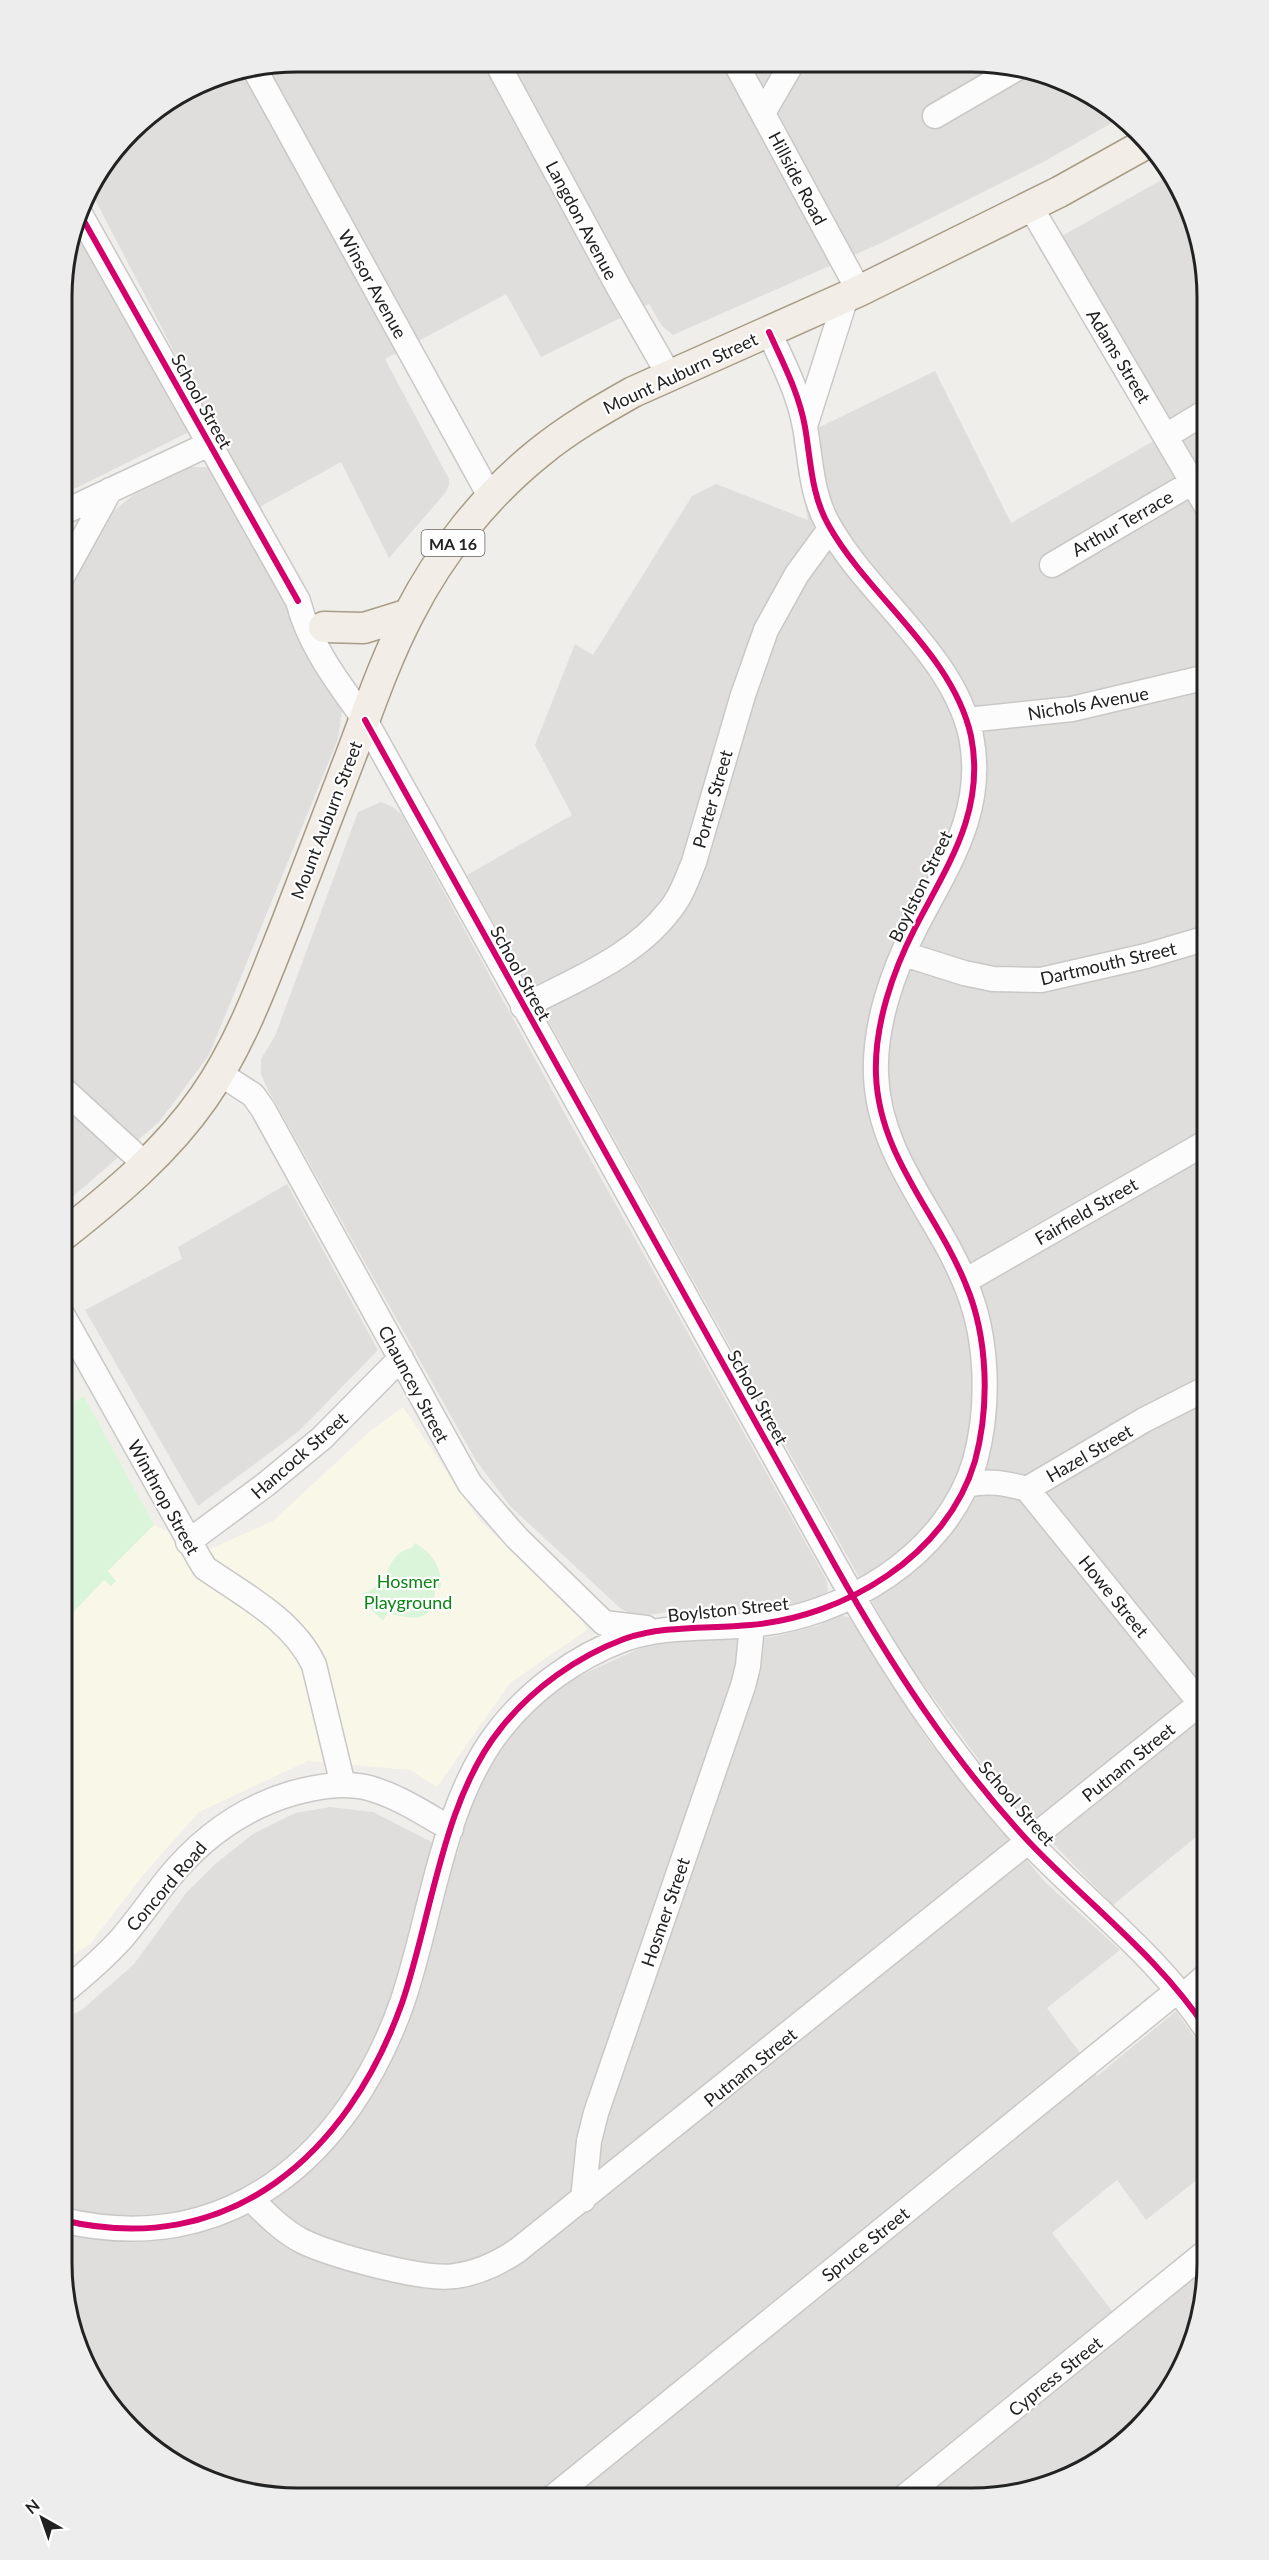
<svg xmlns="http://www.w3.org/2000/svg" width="1269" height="2560" viewBox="0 0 1269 2560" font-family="Lato,sans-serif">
  <rect width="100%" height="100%" fill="#f0eeeb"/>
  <path fill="#dfdedc" d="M297,62L1018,66L1076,86L1122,117L1045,161L879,244L673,335L662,326L649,304L541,357L506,294L385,359L449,479V485L446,492L389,558L341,462L256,509L89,188L141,120L207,79Z
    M1172,174L1195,222L1207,297V1828L1113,1905L1001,1790L904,1658L467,875L572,815L535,745L575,644L593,655L692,496L716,484L808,520L793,440L935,371L1011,523L1157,439L1039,249Z
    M76,228L191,431L62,495V281Z
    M191,467H208L324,673L342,710L338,739L209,1055L160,1121L62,1206V601L98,530L115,510L133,495Z
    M381,802L393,807L402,815L564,1112L826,1579L828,1591L815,1600L756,1610L674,1611L636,1617L620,1608L510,1506L475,1459L266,1086L261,1074V1059L275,1036L358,812Z
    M287,1184L378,1350L299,1431L198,1506L85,1310L182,1259L178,1247Z
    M839,1615L849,1617L930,1743L1045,1882L1120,1950L1047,2008L1097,2076L1176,2011L1207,2055V2172L1146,2220L1117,2180L1052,2233L1126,2329L1207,2264V2278L1195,2339L1159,2406L1103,2459L1047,2486L972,2498L266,2496L207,2480L142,2440L101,2394L74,2338L62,2263V2020L83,2009L134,1964L186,1893L214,1865L253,1834L295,1813L330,1807L373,1812L457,1855L472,1800L496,1752L529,1709L560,1685L645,1646L691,1635L730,1640L772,1637L816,1626Z"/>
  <path fill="#f8f7e8" d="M84,1396L154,1525L208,1550L273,1521L369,1432L403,1407L480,1521L577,1609L587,1630L510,1683L437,1787L410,1770L308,1761L199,1812L144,1874L90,1944L62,1962V1408Z"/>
  <path fill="#daf5da" d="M84,1396L154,1525L108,1571L116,1581L111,1586L104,1580L62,1624V1408Z
    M415,1543C432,1553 442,1567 441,1587L435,1589C435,1625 411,1619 387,1613L383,1621L369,1607L362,1594C395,1583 383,1553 412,1548Z"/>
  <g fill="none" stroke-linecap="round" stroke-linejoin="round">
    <g stroke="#c9c8c7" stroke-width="27">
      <path id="minor" d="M497,63L619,288L669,375
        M736,64L859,291
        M255,70L491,498
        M763,113L791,65
        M935,116L1019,67
        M1030,206L1207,507
        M80,214L298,601C309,645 339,684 365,720L836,1567C891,1665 952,1759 1029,1842C1088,1904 1160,1958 1207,2030
        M805,426L846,297
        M1166,436L1207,411
        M62,513L209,444
        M1052,565L1193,482
        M62,577L110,490
        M967,720L1072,709L1207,677
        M904,954L964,973L993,979L1041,980L1146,956L1207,938
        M523,1007C574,980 633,958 669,911C681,897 687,879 694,862L743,695L766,630L797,574L830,529
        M219,1073L253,1095L263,1109L470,1484L517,1538L604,1623L646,1628
        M62,1088L146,1165
        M965,1281L1207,1142
        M62,1314L200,1560L205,1568C244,1595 293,1620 314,1665L343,1785
        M966,1485C988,1480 1005,1483 1027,1489L1144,1420L1207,1388
        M1027,1489L1201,1704
        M188,1542L265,1485L322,1438L401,1358
        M62,1993C83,1976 104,1958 122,1938C138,1919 152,1899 167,1880C200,1839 242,1808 293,1793C316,1787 341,1782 365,1787C395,1794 425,1814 451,1829
        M1182,1997L1207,1975
        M252,2200C267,2215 283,2231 302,2241C331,2255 423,2281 455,2276C478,2273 499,2263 518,2250L1207,1698
        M583,2200L589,2141L596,2113L743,1686L748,1666L752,1625
        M62,2220C229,2260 348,2155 402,2003C432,1916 442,1801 501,1728C532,1689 576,1657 624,1639C664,1625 708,1629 750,1625C844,1617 947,1556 975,1461C990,1406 988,1337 966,1285C938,1214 879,1157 876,1075C874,1025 893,971 915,928C947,866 986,811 971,736C953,654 869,597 829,526C811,495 811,461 805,427C799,393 783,363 769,332
        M553,2497L1177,1991
        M903,2498L1207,2251"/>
    </g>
    <g stroke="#a79c86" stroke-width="33">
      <path id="major" d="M324,627L364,628L409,614
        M62,1236C114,1195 166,1152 204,1097C241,1044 263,982 287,922C309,865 331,807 353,750C370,705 386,658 409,614C440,553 486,495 540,452C568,429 601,410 633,392L859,291L1059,192L1147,143"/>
    </g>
    <use href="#minor" stroke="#fdfcfc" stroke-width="24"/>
    <use href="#major" stroke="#f3ede7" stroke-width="30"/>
    <g stroke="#fff" stroke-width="10">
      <path id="cycleway" d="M80,214L298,601
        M365,720L836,1567C891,1665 952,1759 1029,1842C1088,1904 1160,1958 1207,2030
        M62,2220C229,2260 348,2155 402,2003C432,1916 442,1801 501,1728C532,1689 576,1657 624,1639C664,1625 708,1629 750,1625C844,1617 947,1556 975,1461C990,1406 988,1337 966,1285C938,1214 879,1157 876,1075C874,1025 893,971 915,928C947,866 986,811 971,736C953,654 869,597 829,526C811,495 811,461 805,427C799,393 783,363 769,332"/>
    </g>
    <use href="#cycleway" stroke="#d6006c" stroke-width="6"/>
  </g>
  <g text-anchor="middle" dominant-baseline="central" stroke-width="4.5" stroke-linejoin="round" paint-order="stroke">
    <rect fill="#fff" stroke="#646464" stroke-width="1.5" x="421.5" y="530" width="63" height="26" rx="4.5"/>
    <g font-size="16" font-weight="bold" fill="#222">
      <text x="453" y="543">MA 16</text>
    </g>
    <g font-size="18" fill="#222" stroke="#fff">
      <text transform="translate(798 178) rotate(62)">Hillside Road</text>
      <text transform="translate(582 220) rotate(62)">Langdon Avenue</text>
      <text transform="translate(373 284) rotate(61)">Winsor Avenue</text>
      <text transform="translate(1119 356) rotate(59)">Adams Street</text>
      <text transform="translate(680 373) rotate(-25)">Mount Auburn Street</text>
      <text transform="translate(202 401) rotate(61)">School Street</text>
      <text transform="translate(1122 523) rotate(-30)">Arthur Terrace</text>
      <text transform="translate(1088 703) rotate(-10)">Nichols Avenue</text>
      <text transform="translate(712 799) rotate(-74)">Porter Street</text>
      <text transform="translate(326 820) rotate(-69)">Mount Auburn Street</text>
      <text transform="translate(920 886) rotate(-64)">Boylston Street</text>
      <text transform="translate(1108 963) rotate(-13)">Dartmouth Street</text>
      <text transform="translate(521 973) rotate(61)">School Street</text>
      <text transform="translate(1086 1211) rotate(-30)">Fairfield Street</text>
      <text transform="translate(414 1384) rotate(62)">Chauncey Street</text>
      <text transform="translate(758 1397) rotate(61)">School Street</text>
      <text transform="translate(1089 1453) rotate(-30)">Hazel Street</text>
      <text transform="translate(299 1455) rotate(-41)">Hancock Street</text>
      <text transform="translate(164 1497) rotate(61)">Winthrop Street</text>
      <text transform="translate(1114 1596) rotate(51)">Howe Street</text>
      <text transform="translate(728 1609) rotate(-6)">Boylston Street</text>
      <text transform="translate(1128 1762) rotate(-39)">Putnam Street</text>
      <text transform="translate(1017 1803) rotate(49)">School Street</text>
      <text transform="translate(166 1886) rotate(-49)">Concord Road</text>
      <text transform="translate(665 1912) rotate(-71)">Hosmer Street</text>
      <text transform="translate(750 2067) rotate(-39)">Putnam Street</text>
      <text transform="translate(865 2244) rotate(-39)">Spruce Street</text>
      <text transform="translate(1055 2376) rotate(-39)">Cypress Street</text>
    </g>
    <g font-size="18" fill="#0c8416" stroke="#fff">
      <text x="408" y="1581">Hosmer<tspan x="408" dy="21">Playground</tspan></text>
    </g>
  </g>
  <path d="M0 0H1269V2560H0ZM297 72H972A225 225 0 0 1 1197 297V2263A225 225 0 0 1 972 2488H297A225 225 0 0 1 72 2263V297A225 225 0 0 1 297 72Z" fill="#ededed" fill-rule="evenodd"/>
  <path fill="none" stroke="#222" stroke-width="3" d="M297 72H972A225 225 0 0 1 1197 297V2263A225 225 0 0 1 972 2488H297A225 225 0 0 1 72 2263V297A225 225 0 0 1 297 72Z"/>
  <g transform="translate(42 2518) rotate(320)" stroke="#ffffff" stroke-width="4.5" paint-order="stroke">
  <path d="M0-4.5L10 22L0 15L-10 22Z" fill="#222222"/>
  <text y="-9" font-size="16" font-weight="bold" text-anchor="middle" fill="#222222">N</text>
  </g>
</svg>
